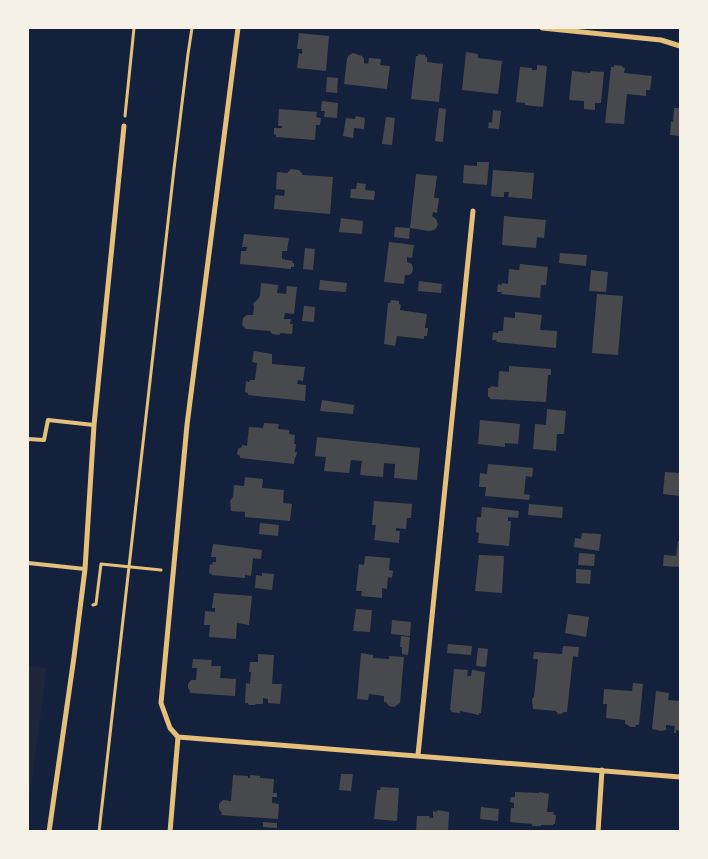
<svg xmlns="http://www.w3.org/2000/svg" width="708" height="859" viewBox="0 0 708 859" font-family="'Noto Serif',serif">
  <rect width="100%" height="100%" fill="#14213d"/>
  <path fill="#1d2539" d="M28,665L47,668L28,810Z"/>
  <path fill="#48494c" d="M299,33L329,36L326,71L297,68L299,53L302,54V49H297Z
    M466,52L478,54V58L502,61L498,94L462,90Z
    M353,53L362,56L364,59V63L368,64L369,58L381,59L380,65L390,66L387,89L344,84L347,59L348,56Z
    M418,54L425,55V57H427V62L443,64L439,102L411,99L416,56H418Z
    M537,65L547,66L543,107L525,105V103L516,102L520,67L532,68V70H537Z
    M614,65L623,66L622,67L625,68L624,73L652,76L650,90H646V96L627,94L624,124L605,123L611,67H614Z
    M572,71L590,73L591,71L604,72L601,103H595V110L584,109V101L569,100Z
    M327,77L338,78L337,93L326,92Z
    M322,101L338,103L337,118L324,117L325,111H321Z
    M439,108L446,109L443,142L435,141Z
    M674,108H680V136L670,135L671,121L673,122Z
    M279,109L317,112L316,117L321,118L320,125H316L315,140L276,137V135L274,134V128H282V126H278Z
    M493,110L501,111L499,129L488,128L489,122L492,123Z
    M356,116L365,118L364,129L354,128L353,138L343,136L346,118L355,119Z
    M386,117L395,118L392,145L382,144Z
    M477,162H489L487,185L463,183L464,165L477,166Z
    M291,169L299,170L303,175L333,177L330,214L274,209L275,195L284,196L285,190L276,189L277,172L287,173Z
    M493,170L534,173L532,199L508,197L509,192H504V197H499L491,196Z
    M416,174L437,176L434,198H439L437,213L433,212L432,216L436,219L438,224L437,227L434,230L429,231L410,228Z
    M357,183L366,184L365,190L375,191L374,200L350,198L351,189H356Z
    M504,216L546,220L544,238L537,237L536,248L502,245Z
    M341,218L363,221L362,234L339,232Z
    M395,227L410,228L409,239L394,237Z
    M244,234L289,238L287,251H282V259L293,261L292,263H294V267H291V269L240,264L241,251H246L247,247H242Z
    M389,242L414,245L412,258L407,257V262L412,264L413,269L412,273L409,275H405L404,284L384,282Z
    M305,248L315,249L313,270L303,269Z
    M560,253L587,255L586,266L559,263Z
    M520,264L548,267L546,285H541L540,298L501,294L502,292H497L498,284L502,285V283L508,284L509,269L519,270Z
    M591,270L608,272L606,292L589,291Z
    M320,280L347,283L346,292L319,290Z
    M419,281L442,284L441,293L418,291Z
    M261,283L278,285L277,293L286,294L287,286L297,287L294,314L285,313L284,319H291L290,324H293L292,334L281,333L279,335L272,334L270,331L246,329L242,325L243,318L247,315H253L254,306L253,304L258,299L260,296Z
    M597,294L623,296L618,355L592,353Z
    M391,300L399,301V304L401,305L400,310L427,314L425,328H428L427,336H424V339L397,336L395,346L384,344L388,303H390Z
    M304,306L315,307L314,322L302,321Z
    M515,312L542,315L540,330L557,331L556,348L496,342L497,340H492L493,332L498,333V331H503L504,317L515,318Z
    M254,351L272,354V364L305,367L303,381L298,380L297,384L306,385L305,401L248,395V393L245,392L246,381L249,382L250,380H255L257,363L252,362Z
    M509,366L551,369V375H548L546,402L490,399V397H488V388H490L491,386L498,387L499,371L509,372Z
    M322,400L354,405L353,414L320,411Z
    M547,409L566,411L564,434H557L556,451L533,449L535,424L546,425Z
    M480,420L520,424L518,444L505,443V447L478,444Z
    M264,423L279,424L278,429L289,430V434L295,435L294,444H296L295,452H297L296,457H295L294,464L240,458V456L237,454L238,449L242,447V445L247,446L249,427L263,428Z
    M317,437L420,448L417,480L394,478L395,464L384,463L383,477L360,475L362,461L351,460L349,473L324,471L326,457L315,456Z
    M488,464L533,468L532,477L526,476L524,494L530,495L529,500L485,496L486,487H479L480,473L487,474Z
    M665,472L680,473V496L663,494Z
    M245,477L263,479L262,488L284,490L283,503L292,504L290,521L245,517V512L231,511L230,501L233,497L234,485L244,486Z
    M374,501L412,504L411,518H407L406,529L396,528V531H400L399,543L374,540L376,525H372Z
    M529,504L563,507L562,518L528,515Z
    M482,507L519,511L518,518L508,517V521H511L509,546L478,543L479,533L476,532L477,517H481Z
    M260,523L279,525L278,536L259,534Z
    M582,533L601,534L599,551L574,547L575,538L581,539Z
    M678,541H680V567L663,566L664,555L676,556Z
    M213,544L262,550L261,559L253,558L251,576L245,575V578L211,575L212,574L209,573L210,564L212,565L213,562H216V557H211Z
    M579,553L595,554L594,566L578,565Z
    M479,555L504,556L502,593L475,591Z
    M365,556L390,558L389,570L393,571L392,578L388,577L387,589L382,588V598L361,596L362,591H356L359,564L364,565Z
    M576,569L591,570L590,584L576,583Z
    M262,573L274,574L272,590L255,588L256,575L262,576Z
    M214,593L252,596L249,625L237,623L236,639L209,637L210,625H204L205,611L215,612V608H212Z
    M356,609L372,610L370,632L353,631Z
    M568,614L589,617L586,637L565,633Z
    M392,620L411,622L410,636L391,634Z
    M401,636L410,637L408,655L402,654V647H400Z
    M448,644L472,646L471,655L447,653Z
    M563,646L579,647L578,657L573,656L567,712H564L561,714H558L556,711L533,709L532,699L534,697L538,659H533L534,652L562,654Z
    M478,648L488,649L486,667L476,666Z
    M361,653L373,655V658L389,659V656L404,657L400,703L394,707L389,706L386,702H384V696L369,694L368,700L357,699Z
    M258,654L274,655L272,684H282L280,704L268,703V699L263,698V704H257L254,705H249L248,703H245L246,683L250,684L251,672H249L250,662H258Z
    M193,659L212,660L211,666H221L220,678L236,679L235,696L190,693V691L188,688V684L191,680H196L197,668H192Z
    M454,669L468,670L467,676H471L472,670L485,672L481,713H479V715L460,711V713L451,712L452,710H450Z
    M633,683L643,684L639,725H636L635,727H630L628,725L625,724V720L606,718L607,704H603L604,689L632,691Z
    M656,691L669,693L668,700L680,701V731L676,730V733H674L675,726L666,725V730L661,731L652,729Z
    M341,774H353L351,791L339,790Z
    M233,775L248,776V778H250V775L260,776V778L274,779L273,793H277V797H272V803L279,804L278,819L221,815L222,813L219,809V804L223,800L231,801Z
    M381,787L399,788L397,821L374,819L377,790H380Z
    M515,792L539,793V792L549,794L547,812H554L553,814L556,815L555,824H553V825H541V826H532V824L510,822L511,808H514V803L510,802L511,797H515Z
    M481,807L499,809L498,821L480,819Z
    M438,810L449,812L448,832H416L417,816H429L430,818H433V811L436,812Z
    M263,822L277,823V828L263,827Z"/>
  <g fill="none" stroke-linecap="round" stroke-linejoin="round">
    <path stroke="#e5c07b" stroke-width="3" d="M125,116L134,28
      M93,605L96,604L101,564L161,570
      M99,832L174,169L188,54L192,28"/>
    <path stroke="#e5c07b" stroke-width="4" d="M28,439L44,440L48,420L94,425
      M28,563L85,569"/>
    <path stroke="#e5c07b" stroke-width="5" d="M542,28L661,40L680,46
      M178,737L680,777
      M418,755L473,211
      M49,832L74,657L85,569L94,425L124,126
      M170,832L178,737L170,728L161,703L187,425L238,28
      M598,832L602,770"/>
  </g>
  <rect width="708" height="859" fill="none" stroke="#f6f1e7" stroke-width="58"/>
</svg>
